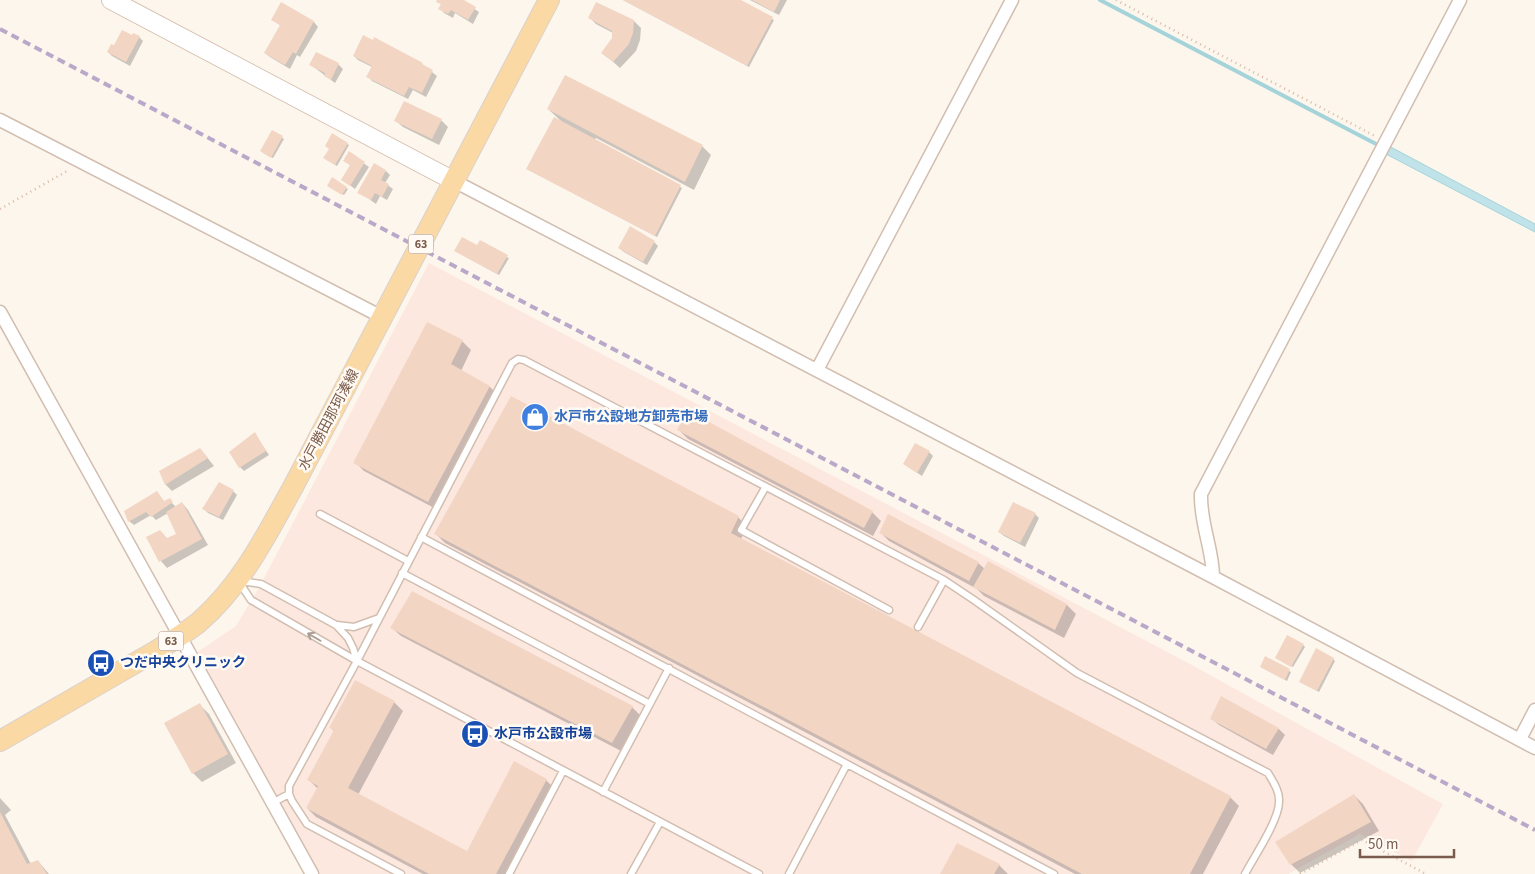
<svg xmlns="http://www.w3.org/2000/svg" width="1535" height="874" viewBox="0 0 1535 874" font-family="'Source Sans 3','Noto Sans JP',sans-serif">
  <rect width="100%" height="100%" fill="#fdf6ec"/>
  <path fill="#fde8e0" d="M429,263L1192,665L1443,804L1412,861L1360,834L1288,874H319L197,657L199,651L236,626L261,584Z"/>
  <path fill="#bfe3e8" stroke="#a5d3da" d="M1387,145L1535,224V232L1384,153Z"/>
  <path fill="#0003" d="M438,0H461L479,12L473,24L455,13L453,18L444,13L440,8L442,5L438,1Z
    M623,0H738L774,20L749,67Z
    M750,0H787L779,15Z
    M282,4L314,22L318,27L300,57L297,55L290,69L270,57L265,53L281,26L273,20Z
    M590,18L634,21L641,28L640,40L636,51L620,68L603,53L613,38V33L596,24Z
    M132,37H139L143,41L130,66L112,56L108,52Z
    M373,42L422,64L437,76L426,97L413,90L408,99L372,81L368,76L372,67L358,60L354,56Z
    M317,53L338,64L343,69L335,83L311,65Z
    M548,109L702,146L711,155L694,190L596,138L594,140L682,188L657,237L529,170L561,121Z
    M441,120L448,127L439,145L403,127L396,121Z
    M272,131L284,139L273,158L263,153Z
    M347,144L349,145L337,166L327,160Z
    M349,153L369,167L355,189L343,180L351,166L345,161Z
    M386,171L390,175L385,183L393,189L387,200L380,196L376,204L359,192Z
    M330,187L346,188L348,189L344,195Z
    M654,242L658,246L647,265L624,252L619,248Z
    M477,247L509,258L499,275L457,252Z
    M462,341L471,350L461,371L490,387L499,396L438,510L364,471L355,462Z
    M679,430L872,512L881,521L873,536L688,439Z
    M255,434L269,455L244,471L240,467Z
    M929,452L933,456L922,476L904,464Z
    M206,456L214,466L172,491L166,485L161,472Z
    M233,491L237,495L223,520L208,513L204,509Z
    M169,500L176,507L182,503L188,510L208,545L167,568L161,561L168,539L178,534L168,513L156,520L151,515L134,525L129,521L125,511Z
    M1035,514L1039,518L1025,547L1004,536L999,532Z
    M738,517L747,527L741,539L1230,797L1239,806L1203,874H1075L445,543L436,534Z
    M880,532L978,563L985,569L988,563L1067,605L1076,614L1064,638L984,596L977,589L889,541Z
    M392,628L632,707L641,716L621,751L401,636Z
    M1303,645L1305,647L1293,667L1278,659Z
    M1266,658L1291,672L1287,681L1263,668Z
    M1333,659L1335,661L1319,692L1302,683Z
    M394,702L403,711L358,795L467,853L546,780L555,789L510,874H423L316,817L307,808L318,789L309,780L334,731L331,728Z
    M200,705L209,714L236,763L202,782L193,773Z
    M1212,719L1279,729L1285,735L1273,755L1219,725Z
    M1354,795L1363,804L1379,831L1300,873L1291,864Z
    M0,798L11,810L5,815L31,864L38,861L49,874H0Z
    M999,865L1008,874H941Z"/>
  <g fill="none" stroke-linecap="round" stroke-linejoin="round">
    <path stroke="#a5d3da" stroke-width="4" d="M1100,0L1378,145"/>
  </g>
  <path fill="#f3d5c3" d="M437,0H464L476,7L468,20L451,10L448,14L438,9L441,4L436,2Z
    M623,0H741L773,17L747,66Z
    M752,0H780L774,12Z
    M281,2L314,21L296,54L293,52L285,65L264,53L280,25L271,20Z
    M596,2L634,20L633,33L629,44L613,62L601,53L612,38V31L588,18Z
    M122,30L132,35L133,33L140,36L126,62L107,52L111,44L114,45Z
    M363,35L373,40L374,37L423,63L422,64L433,70L422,93L409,87L404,96L366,77L372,66L353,56Z
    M316,52L339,63L331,80L324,76L325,73L309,65Z
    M565,75L703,145L685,182L547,109Z
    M404,101L442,119L432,139L394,121Z
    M554,117L681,185L655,236L526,169Z
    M272,130L283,136L271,158L260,151Z
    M332,133L348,143L335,165L323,158L329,149L325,146Z
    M349,151L365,162L350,186L341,180L350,165L343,161Z
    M374,163L386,170L381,180L389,184L382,197L375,193L371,200L357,193Z
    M332,177L347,187L342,195L327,186Z
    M630,226L655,241L643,262L618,248Z
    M462,237L477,245L480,240L508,255L497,274L454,251Z
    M427,322L463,340L451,364L490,386L428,502L353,463Z
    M511,396L739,516L731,533L1231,796L1190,874H1082L434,534Z
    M687,410L873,511L864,528L677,430Z
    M255,432L266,451L239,468L229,452Z
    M915,443L930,451L917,473L903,464Z
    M200,448L208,458L165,485L159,471Z
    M219,482L234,490L219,517L202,509Z
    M157,491L164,501L170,498L173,502L151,517L146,512L128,522L124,511Z
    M182,502L202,539L159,562L146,537L160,530L167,538L176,534L166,512Z
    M1013,502L1036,513L1020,543L998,532Z
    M888,514L979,562L969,581L879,533Z
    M988,561L1067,604L1055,630L973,587Z
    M412,591L633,706L612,743L390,628Z
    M1287,635L1304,644L1291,667L1275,658Z
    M1316,648L1334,658L1317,691L1299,682Z
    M1265,656L1290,669L1285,680L1260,667Z
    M355,680L395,701L348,788L467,851L514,761L547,779L496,874H429L306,808L318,786L307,780L334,730L329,728Z
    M1221,696L1279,728L1266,749L1210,719Z
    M200,703L228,754L192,774L164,723Z
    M1354,794L1371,822L1290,865L1275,842Z
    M0,812L27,864L38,860L47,874H0Z
    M957,843L1000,864L994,874H940Z"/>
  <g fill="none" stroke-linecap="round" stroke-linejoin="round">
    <g stroke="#d1beb0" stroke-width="9">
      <path id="lane" d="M765,488L741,530L889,610
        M320,514L408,561
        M421,537L847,764L789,874
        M402,573L650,704
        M241,581L261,584L336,625L348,638L353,648L357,661
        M239,582L251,600L357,661L759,874
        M337,625L354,627L379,618
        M918,627L944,580
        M847,764L1054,874
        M603,792L669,668
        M272,803L289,794
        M401,874L307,824L292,801L289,794V786L357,661L512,363L518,359L524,360L944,580L974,600L1077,673L1268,773C1273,782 1280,791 1279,802C1279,820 1254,857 1245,874
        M509,874L563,771
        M631,874L660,822"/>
    </g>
    <g stroke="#d1beb0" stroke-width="15">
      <path id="street" d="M0,120L382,317
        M454,181L1213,577L1535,748
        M0,312L312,874
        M817,370L1012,0
        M1213,577C1213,549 1200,524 1201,494L1460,0
        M1520,739L1535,710"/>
    </g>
    <g stroke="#d6c0b0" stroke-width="20">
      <path id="secondary" d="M111,0L454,181"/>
    </g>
    <g stroke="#dad1cd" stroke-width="22">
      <path id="primary" d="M0,741L156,651C170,642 185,633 198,623C241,586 266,536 293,487L549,0"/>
    </g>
    <path stroke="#d9b8a5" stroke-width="2.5" stroke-dasharray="1 4" stroke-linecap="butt" d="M1116,0L1375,136
      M0,209L69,170
      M1300,874L1362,840L1426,874"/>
    <use href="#lane" stroke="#fff" stroke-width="6"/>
    <use href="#street" stroke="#fff" stroke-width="12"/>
    <use href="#secondary" stroke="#fff" stroke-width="18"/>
    <use href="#primary" stroke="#fbd9a5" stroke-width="20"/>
    <path stroke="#b9a8c9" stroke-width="4" stroke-dasharray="8 5" stroke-linecap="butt" d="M0,29L1535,830"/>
  </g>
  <defs><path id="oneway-shaft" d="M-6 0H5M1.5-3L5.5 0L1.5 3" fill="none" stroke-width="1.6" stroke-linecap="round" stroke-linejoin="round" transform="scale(1.25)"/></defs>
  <use stroke="#af9d94" href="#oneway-shaft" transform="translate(314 637) rotate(-150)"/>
  <defs>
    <g id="shop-disc" transform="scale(1.4375)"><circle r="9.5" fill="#3f7fe0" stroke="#fffaf3"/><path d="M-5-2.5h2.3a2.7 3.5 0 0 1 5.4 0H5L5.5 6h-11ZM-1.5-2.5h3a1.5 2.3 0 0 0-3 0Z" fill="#fff"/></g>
    <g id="bus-disc" transform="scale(1.4375)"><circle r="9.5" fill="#1a4fb4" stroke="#fffaf3"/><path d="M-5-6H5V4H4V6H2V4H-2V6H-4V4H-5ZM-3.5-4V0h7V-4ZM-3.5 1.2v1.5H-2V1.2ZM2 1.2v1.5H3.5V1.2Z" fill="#fff"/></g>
  </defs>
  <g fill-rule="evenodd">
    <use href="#shop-disc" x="535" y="417"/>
    <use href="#bus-disc" x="101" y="663"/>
    <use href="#bus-disc" x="475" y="734"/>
  </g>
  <g text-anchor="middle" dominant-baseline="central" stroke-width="5" stroke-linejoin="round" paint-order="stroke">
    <g fill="#fffaf3" stroke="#a28b7f" stroke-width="1">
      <rect x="408.5" y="234.5" width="25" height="19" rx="4"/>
      <rect x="158.5" y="631.5" width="25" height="19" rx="4"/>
    </g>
    <g font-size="12" font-weight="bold" fill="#7a5c4d">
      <text x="421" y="244">63</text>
      <text x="171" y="641">63</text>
    </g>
    <g font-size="14" font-weight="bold" fill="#366cbe" stroke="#fffaf3" text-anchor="start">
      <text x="554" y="417">水戸市公設地方卸売市場</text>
    </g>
    <g font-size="14" fill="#7a5c4d" stroke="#fffaf3">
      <text transform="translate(329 420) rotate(-62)">水戸勝田那珂湊線</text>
    </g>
    <g font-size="14" font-weight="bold" fill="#164399" stroke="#fffaf3" text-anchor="start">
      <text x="120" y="663">つだ中央クリニック</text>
      <text x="494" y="734">水戸市公設市場</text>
    </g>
  </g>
  <path d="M1360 849v8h94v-8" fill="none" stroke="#7a5c4d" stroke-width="2.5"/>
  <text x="1368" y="849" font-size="15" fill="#7a5c4d" stroke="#fffaf3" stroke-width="4" paint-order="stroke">50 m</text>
</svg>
